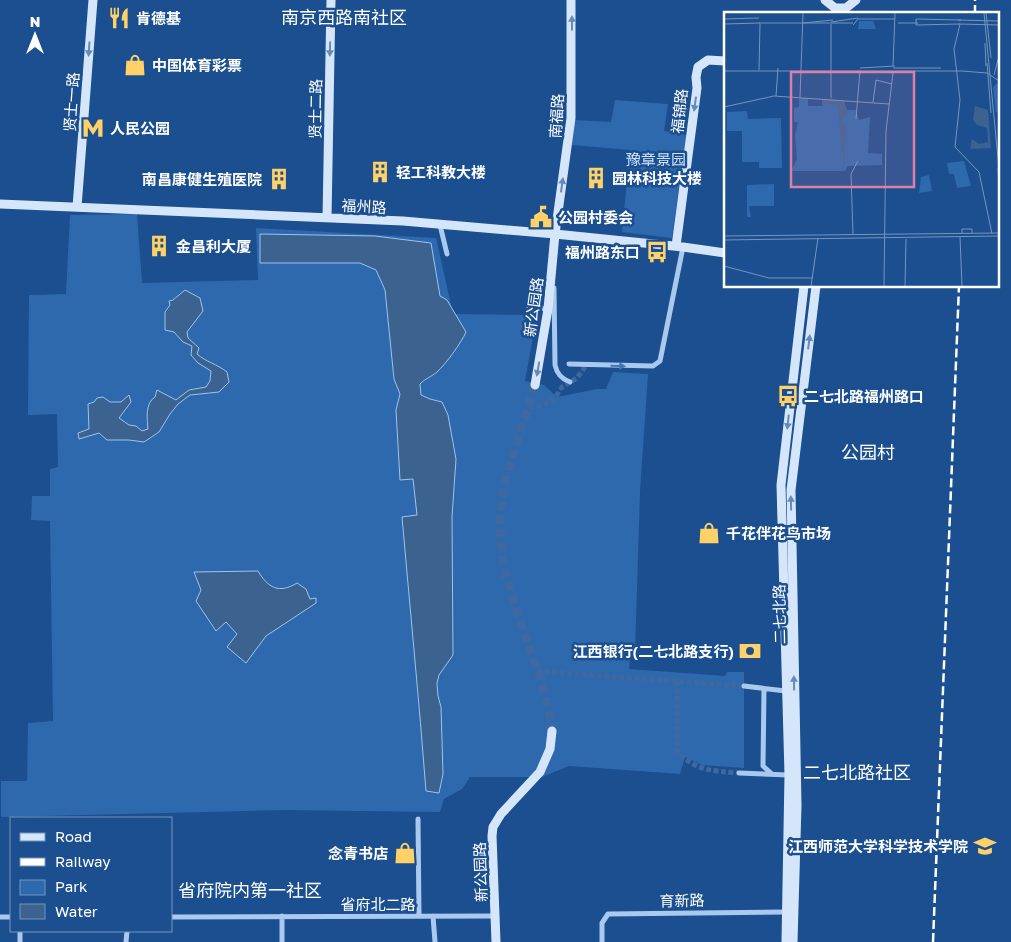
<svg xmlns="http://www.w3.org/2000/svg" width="1011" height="942" viewBox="0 0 1011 942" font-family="'Golos Text','Noto Sans SC',sans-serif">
  <rect width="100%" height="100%" fill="#1b4f8f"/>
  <path fill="#2e69ad" d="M615,100L668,104L664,131L686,135L672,238L622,232L630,150L572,145L573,120L611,122Z
    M137,214L142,283L258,280L256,228L436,238L453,314L537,315L525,381L544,385L557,397L597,389H606L613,372L648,374L640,492L635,652H631L629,669L725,676L727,672H744V768L702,765L685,757L680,774L569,766L542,777H470L462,789L444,799L440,812L283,810L1,817V781H27L28,723L53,721L50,521L31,520L32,496H50V469L58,467L57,414L28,415L29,295L66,294L70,215Z"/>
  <path fill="#3c6290" stroke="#9cc4f0" d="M260,234L375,236L431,243L440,296L447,300L466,332C461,343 446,364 437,372C431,377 426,378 420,384L421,395L430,399L442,402L448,415L456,459L452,517L453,655L439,675L437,683L438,696L441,707L443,774L439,793L426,791C419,700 410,608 402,517L417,515L413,479L400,480L396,410L400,394L394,379L385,290L376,270L360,263H260Z
    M185,290L200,298L203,311L187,332L188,338L199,348L197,354C206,362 217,364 227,372L229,382L219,392L190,395L178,404L170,414L159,432L144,442L129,440H107L99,433L79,439L78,433L89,429L88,404L94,402L97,398L103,397L110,402H121L129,395L131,402L119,418L129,425L136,426L142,431L148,429C147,419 145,403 155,397L157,390L176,400L189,390L206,387L210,381L211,371L198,363L191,355L192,346L183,342L174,332L165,330V312L170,305L169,301L173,300Z
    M258,571C268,588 279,594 297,583L306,589L310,599L316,598V603L266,636L246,663L227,647L237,634L226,622L216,631L196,601L201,590L194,572Z"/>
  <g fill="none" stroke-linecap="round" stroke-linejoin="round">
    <path stroke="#3d69a0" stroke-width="5" stroke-dasharray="5 2.5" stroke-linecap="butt" d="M529,407L542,405L555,398L562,387L577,378L587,364
      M537,671L744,686
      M677,681V751C695,771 713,771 739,773"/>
    <path stroke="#3d69a0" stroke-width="9" stroke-dasharray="9 4.5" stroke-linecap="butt" d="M535,385C522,430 499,481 500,529C501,598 544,662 552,731"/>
    <path stroke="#a9c9ee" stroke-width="5" d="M440,225L447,254
      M554,288L555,365C557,374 561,379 570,382
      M529,307L548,309
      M569,364L653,366L660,361L683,247
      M744,686L786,691
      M764,689L763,766L772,774
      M739,773L789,775
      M418,819L419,916
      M282,916V942
      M433,916L435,942
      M0,917H11
      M171,917L495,916
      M20,931V942
      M126,942L127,931
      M602,942V923L608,914L786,912"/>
    <path stroke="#d6e6fa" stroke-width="9" d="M825,0L835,8H846L856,0
      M0,204L403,221L555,234L683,247L725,253
      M77,207L93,0
      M327,218L331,0
      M676,246L697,88L696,77L698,67L708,60L725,61
      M535,385L548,309L555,234L571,118V0
      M496,942L492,836L493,827L501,814L540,772L550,749L552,731
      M786,942L789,775L781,485L804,286
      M793,942L797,805L791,490L816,286"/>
    <path stroke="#fff" stroke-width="2.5" stroke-dasharray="9 4" stroke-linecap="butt" d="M975,14V0
      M933,942L959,286"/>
  </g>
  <defs><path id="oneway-solid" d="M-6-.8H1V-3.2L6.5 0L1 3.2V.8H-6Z" transform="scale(1.25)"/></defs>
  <g fill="#668bba">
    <use href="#oneway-solid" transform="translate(572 23) rotate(-90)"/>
    <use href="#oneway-solid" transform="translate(89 49) rotate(94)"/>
    <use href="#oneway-solid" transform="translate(330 49) rotate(91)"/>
    <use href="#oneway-solid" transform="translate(695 104) rotate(98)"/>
    <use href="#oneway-solid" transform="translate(562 185) rotate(-82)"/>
    <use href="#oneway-solid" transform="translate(809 342) rotate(-83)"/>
    <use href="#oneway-solid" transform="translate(538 369) rotate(100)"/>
    <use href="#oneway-solid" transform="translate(788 422) rotate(96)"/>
    <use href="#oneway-solid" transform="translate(791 503) rotate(-91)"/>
    <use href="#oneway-solid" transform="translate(794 683) rotate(-91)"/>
  </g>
  <use fill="#4674ac" href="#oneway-solid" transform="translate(618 366) rotate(1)"/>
  <defs>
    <g id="restaurant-bare" transform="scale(1.725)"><path d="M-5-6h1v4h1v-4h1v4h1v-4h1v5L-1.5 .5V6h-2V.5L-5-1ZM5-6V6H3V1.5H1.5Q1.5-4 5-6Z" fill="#ffd166" stroke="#1b4f8f" stroke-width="2.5" paint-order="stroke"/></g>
    <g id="shop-bare" transform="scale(1.725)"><path d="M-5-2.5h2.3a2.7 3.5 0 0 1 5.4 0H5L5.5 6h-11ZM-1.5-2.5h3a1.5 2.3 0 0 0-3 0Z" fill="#ffd166" stroke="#1b4f8f" stroke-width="2.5" paint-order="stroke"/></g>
    <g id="metro-bare" transform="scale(1.725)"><path d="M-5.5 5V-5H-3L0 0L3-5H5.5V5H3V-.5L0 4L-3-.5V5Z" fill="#ffd166" stroke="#1b4f8f" stroke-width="2.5" paint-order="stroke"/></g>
    <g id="building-bare" transform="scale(1.725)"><path d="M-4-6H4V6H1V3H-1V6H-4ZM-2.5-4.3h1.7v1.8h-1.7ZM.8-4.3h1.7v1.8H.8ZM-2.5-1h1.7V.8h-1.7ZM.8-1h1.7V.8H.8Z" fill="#ffd166" stroke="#1b4f8f" stroke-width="2.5" paint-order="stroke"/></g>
    <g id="civic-bare" transform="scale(1.725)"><path d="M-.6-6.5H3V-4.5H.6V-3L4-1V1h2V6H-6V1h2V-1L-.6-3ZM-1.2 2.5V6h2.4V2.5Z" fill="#ffd166" stroke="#1b4f8f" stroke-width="2.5" paint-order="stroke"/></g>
    <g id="bus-bare" transform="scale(1.725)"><path d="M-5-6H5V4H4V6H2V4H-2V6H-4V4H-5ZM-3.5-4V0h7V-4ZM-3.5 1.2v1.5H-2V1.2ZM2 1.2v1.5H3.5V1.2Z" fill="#ffd166" stroke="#1b4f8f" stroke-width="2.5" paint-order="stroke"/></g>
    <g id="bank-bare" transform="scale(1.725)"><path d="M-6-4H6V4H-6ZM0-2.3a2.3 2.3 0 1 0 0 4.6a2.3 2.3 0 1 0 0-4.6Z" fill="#ffd166" stroke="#1b4f8f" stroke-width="2.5" paint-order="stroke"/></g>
    <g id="university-bare" transform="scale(1.725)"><path d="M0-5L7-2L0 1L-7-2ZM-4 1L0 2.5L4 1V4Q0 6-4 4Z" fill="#ffd166" stroke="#1b4f8f" stroke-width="2.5" paint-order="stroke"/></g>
  </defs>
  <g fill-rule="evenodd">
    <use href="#restaurant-bare" x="119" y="18"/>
    <use href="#shop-bare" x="135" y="65"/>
    <use href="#metro-bare" x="93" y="128"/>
    <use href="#building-bare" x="380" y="172"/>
    <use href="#building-bare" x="596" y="178"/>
    <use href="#building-bare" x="279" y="179"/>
    <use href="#civic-bare" x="541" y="217"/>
    <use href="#building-bare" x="159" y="246"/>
    <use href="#bus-bare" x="657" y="252"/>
    <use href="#bus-bare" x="788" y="396"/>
    <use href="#shop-bare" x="709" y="533"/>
    <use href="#bank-bare" x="750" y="651"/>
    <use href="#university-bare" x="985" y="846"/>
    <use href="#shop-bare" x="405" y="853"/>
  </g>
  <g text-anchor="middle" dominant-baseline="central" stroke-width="5" stroke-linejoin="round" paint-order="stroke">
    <g font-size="15" font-weight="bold" fill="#fff" stroke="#1b4f8f" text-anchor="start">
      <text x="136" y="18">肯德基</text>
      <text x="152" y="65">中国体育彩票</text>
      <text x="110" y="128">人民公园</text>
      <text x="396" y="172">轻工科教大楼</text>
      <text x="612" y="178">园林科技大楼</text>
      <text x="262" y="179" text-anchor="end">南昌康健生殖医院</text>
      <text x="558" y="217">公园村委会</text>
      <text x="176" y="246">金昌利大厦</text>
      <text x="640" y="252" text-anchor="end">福州路东口</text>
      <text x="804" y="396">二七北路福州路口</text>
      <text x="726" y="533">千花伴花鸟市场</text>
      <text x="734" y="651" text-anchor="end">江西银行(二七北路支行)</text>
      <text x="968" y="846" text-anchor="end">江西师范大学科学技术学院</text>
      <text x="388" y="853" text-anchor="end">念青书店</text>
    </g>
    <g font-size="15" fill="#fff" stroke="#1b4f8f">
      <text transform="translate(71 102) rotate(-86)">贤士一路</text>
      <text transform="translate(315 109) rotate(-89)">贤士二路</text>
      <text transform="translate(679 111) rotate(-84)">福锦路</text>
      <text transform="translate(556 116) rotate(-86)">南福路</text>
      <text transform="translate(364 206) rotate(3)">福州路</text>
      <text transform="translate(533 307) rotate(-82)">新公园路</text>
      <text transform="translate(779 614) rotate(-91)">二七北路</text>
      <text transform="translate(480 872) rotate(-92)">新公园路</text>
      <text transform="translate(682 900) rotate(-1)">育新路</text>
      <text x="378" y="904">省府北二路</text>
    </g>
    <g font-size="15" fill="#cfe3fa" stroke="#1b4f8f">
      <text x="656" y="159">豫章景园</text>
    </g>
    <g font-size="18" fill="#fff" stroke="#1b4f8f">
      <text x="344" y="17">南京西路南社区</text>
      <text x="868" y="452">公园村</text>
      <text x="857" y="772">二七北路社区</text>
      <text x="250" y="890">省府院内第一社区</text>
    </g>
  </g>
  <g transform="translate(724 12)">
    <rect width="275" height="275" fill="#1b4f8f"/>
    <path d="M135,9H149L152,17H134ZM275,70V98L272,101L269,75ZM75,86H84V94H98V87L120,89L122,98H132L135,108L146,105L144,141L158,142V153L124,154L121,159H67L73,147L71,123L74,110H70V96L75,95ZM23,99L24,107L57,106L58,156H35V150H18V119H3V100ZM240,149L247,174L233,176L230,162H225L223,151ZM205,163L208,179L195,181L197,165ZM50,172V194H25L27,205H23V173Z" fill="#2e69ad"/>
    <path d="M99,88L120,89L124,100L118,107L122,116L120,156L114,95L111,92H99ZM251,94L264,98L267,136L246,137L248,127L255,132L264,130L263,116L253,113L249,108Z" fill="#3c6290"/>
    <path fill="none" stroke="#7695bc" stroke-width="1" d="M260,1L275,157M262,1L267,46M0,7L35,6M234,8L275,9M107,10L134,6M35,11H129M79,11L109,8M174,11H194M0,12L36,11M235,12L275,13M236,12L230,37L236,88L231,135L255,160L268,222M236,12L192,13V7L237,8M129,13L134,7H171M261,31L262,54M263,51L267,101M169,54L171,1M136,56L171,54M169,56H217M35,58L36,12M0,59H238L263,61L275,69M270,63L275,44M52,84L54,56M76,85L79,1M107,86V12M149,90L152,68L168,72M0,95L50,84L165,92M132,107L136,58M274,156L275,171M238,221V217H248V221M129,222L127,162L134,149M0,224L275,221M236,225L238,274M0,228L275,224M0,254L45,266H89M87,274L94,226M160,274L162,119L169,61M181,274L182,227"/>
    <path fill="#dd80a5" fill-opacity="0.15" stroke="#dd80a5" stroke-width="2.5" d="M67,60H190V175H67Z"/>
    <rect width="275" height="275" fill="none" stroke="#fff" stroke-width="2.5"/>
  </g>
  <rect x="10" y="817" width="162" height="115" fill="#1b4f8f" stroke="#7695bc"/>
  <rect x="20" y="833" width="25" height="8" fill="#d6e6fa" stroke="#7695bc"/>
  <text x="55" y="842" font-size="15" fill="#ffffff">Road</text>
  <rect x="20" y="858" width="25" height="8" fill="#ffffff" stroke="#7695bc"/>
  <text x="55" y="867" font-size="15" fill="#ffffff">Railway</text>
  <rect x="20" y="880" width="25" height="15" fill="#2e69ad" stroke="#7695bc"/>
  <text x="55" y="892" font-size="15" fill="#ffffff">Park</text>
  <rect x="20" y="904" width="25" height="15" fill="#3c6290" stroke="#7695bc"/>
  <text x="55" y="917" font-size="15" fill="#ffffff">Water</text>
  <g transform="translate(35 35)" stroke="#1b4f8f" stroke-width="4" paint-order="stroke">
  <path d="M0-4L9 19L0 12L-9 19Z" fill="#ffffff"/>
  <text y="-8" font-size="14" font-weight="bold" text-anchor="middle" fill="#ffffff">N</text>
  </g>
</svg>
